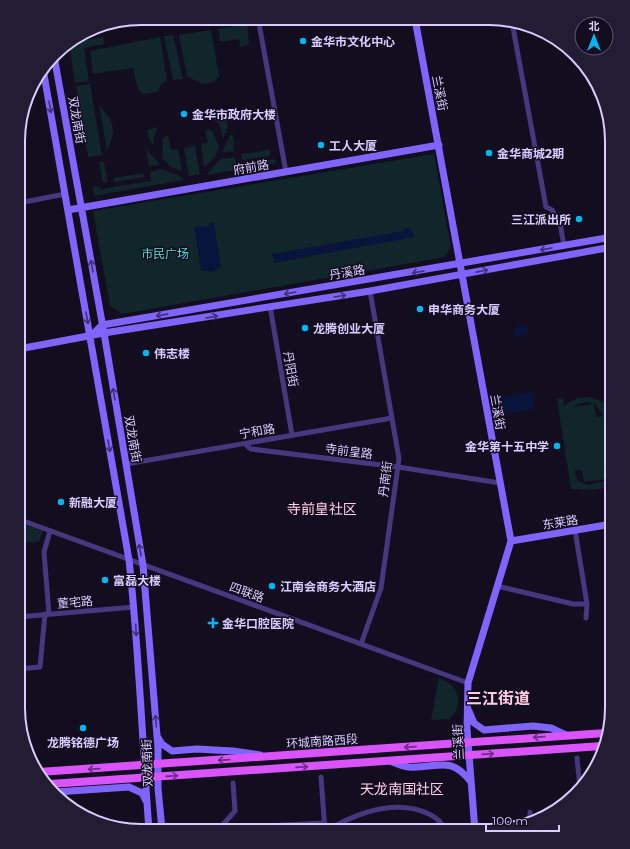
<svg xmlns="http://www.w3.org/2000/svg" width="630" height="849" viewBox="0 0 630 849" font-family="Montserrat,'Noto Sans SC',sans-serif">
  <rect width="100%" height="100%" fill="#130d20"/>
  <path fill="#10262a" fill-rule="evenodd" d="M247,24L249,42L248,45L240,47L239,39L220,42L218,29Z
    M211,30L219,76L215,82L202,84L187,76L179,35Z
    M173,35L183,79L173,80L164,36Z
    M103,37L104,44L84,48L89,81L75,83L69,43Z
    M160,37L167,81L162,83L157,92L144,94L138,90L133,68L93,74L90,51Z
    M90,84L102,155L88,157L76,86Z
    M99,105C113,120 118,130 107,150Z
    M212,116L226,117L228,126L223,139L219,123L213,120Z
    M158,127L153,140L155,148L148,136L147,130Z
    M209,129L213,132L219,147L215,157L204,167L201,144L208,143L205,130Z
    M168,135L171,150L178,149L182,171L171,167L162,158L163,138Z
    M230,135H233L234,151L224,153L223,150Z
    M195,146L200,174L189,176L184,148Z
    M146,149L159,163V165L149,166Z
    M270,150V156L242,160L241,154Z
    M434,154L451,247L445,257L122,314L110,306L93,211Z
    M235,157L236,166L275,159L276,163L206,175L221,159Z
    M99,162H104L108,182L103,183Z
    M161,169L178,175L183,180L94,196L93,187L99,186L100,189L151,181L150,172Z
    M144,173V177L114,182V178Z
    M590,397L603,402C616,418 612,447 612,466H603L605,479L584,482L582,470L574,471L578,481L588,485L605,481L612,470V482C600,494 586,488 571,489L557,399L563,398L564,406L577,398ZM587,402L595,404L603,416L596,417L594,404L573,407L578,404Z
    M18,522L43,531L39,542L18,543Z
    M439,678C459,686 465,702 450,719L431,720Z"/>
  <path fill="#09143c" d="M210,223H214L221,267L212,272L201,270L194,227L209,226Z
    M404,228H410V231H413L414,237L274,263L272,254L404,231Z
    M522,325L526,326L529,330L524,336L521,334L515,338L513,335L517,326Z
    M532,392L535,409L501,414L498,398Z"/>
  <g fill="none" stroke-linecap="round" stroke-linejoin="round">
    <path stroke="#46387e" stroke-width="5" d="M258,18L286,172
      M512,22L546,207L552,210L560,223L564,246
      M19,203L65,194
      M270,306L292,435
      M245,444L251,449L398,467L500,483
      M126,464L392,418
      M18,519L468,683
      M575,530L587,604L586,618
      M497,586L573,604H587
      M49,614L44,552L50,531
      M18,617L134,607
      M361,644L381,588L399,459L370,291
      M18,669L40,667L45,614
      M577,758L580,787
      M321,777L325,831
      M530,812V821
      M220,828L325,823
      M219,829L235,811L233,783
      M331,831V828C360,812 397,799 429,814C437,818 442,822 445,831"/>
    <path stroke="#8064fe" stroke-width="7" d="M415,19L511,541L468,683L467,729L475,831
      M54,56L104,333L143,565L158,748V788L162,830
      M43,69L129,560C139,649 142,740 149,830
      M68,210L439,145
      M91,336L102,325L612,237
      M19,349L104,333L370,291L612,247
      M511,541L612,524
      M469,711L474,723L484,730L533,726L551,728L566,735
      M157,736L162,744L172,751L197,749L233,751L260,755
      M390,761C395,763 402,766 408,767C437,769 450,754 471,782
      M56,792L129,787L142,793L146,801"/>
    <path stroke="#d954fd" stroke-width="8" d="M39,772L606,733
      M50,784L602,746"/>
  </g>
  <defs><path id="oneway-shaft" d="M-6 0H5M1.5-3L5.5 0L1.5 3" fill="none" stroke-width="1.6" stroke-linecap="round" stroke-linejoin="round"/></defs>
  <g stroke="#3f3079">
    <use href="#oneway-shaft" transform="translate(50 107) rotate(80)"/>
    <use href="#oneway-shaft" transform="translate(546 249) rotate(170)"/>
    <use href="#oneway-shaft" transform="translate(92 266) rotate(-100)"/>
    <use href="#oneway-shaft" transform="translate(482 271) rotate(-11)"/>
    <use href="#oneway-shaft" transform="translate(418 272) rotate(170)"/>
    <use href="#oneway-shaft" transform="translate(290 293) rotate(170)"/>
    <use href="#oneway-shaft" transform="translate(340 296) rotate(-9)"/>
    <use href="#oneway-shaft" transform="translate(162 315) rotate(170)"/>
    <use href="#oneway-shaft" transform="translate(212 317) rotate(-10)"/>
    <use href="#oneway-shaft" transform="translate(87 318) rotate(80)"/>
    <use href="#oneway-shaft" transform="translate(114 394) rotate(-100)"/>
    <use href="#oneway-shaft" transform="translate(109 446) rotate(80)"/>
    <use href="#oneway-shaft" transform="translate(140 550) rotate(-100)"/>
    <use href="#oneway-shaft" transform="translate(136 630) rotate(87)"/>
    <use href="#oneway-shaft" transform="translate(156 721) rotate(-94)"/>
  </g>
  <g stroke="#6c2d83">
    <use href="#oneway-shaft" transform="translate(539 737) rotate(176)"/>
    <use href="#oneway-shaft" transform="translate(410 747) rotate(176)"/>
    <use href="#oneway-shaft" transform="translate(488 754) rotate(-4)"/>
    <use href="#oneway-shaft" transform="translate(224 760) rotate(176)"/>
    <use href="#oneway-shaft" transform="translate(302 767) rotate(-4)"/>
    <use href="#oneway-shaft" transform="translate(94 769) rotate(176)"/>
    <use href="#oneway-shaft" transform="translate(172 776) rotate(-4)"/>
  </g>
  <g fill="#02b6f4" stroke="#130d20" stroke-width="1.5">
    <circle cx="303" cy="41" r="4"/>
    <circle cx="184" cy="114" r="4"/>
    <circle cx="321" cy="145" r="4"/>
    <circle cx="489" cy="153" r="4"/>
    <circle cx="579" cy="219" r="4"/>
    <circle cx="420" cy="309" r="4"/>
    <circle cx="305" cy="328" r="4"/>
    <circle cx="146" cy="353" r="4"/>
    <circle cx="557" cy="446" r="4"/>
    <circle cx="61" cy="502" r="4"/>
    <circle cx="105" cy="580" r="4"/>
    <circle cx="272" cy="586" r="4"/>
    <path d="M211 617h4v4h4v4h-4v4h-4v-4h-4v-4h4z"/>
    <circle cx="83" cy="728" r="4"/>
  </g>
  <g text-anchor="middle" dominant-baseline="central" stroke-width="3" stroke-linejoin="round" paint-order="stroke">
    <g font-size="12" font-weight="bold" fill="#daccff" stroke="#130d20" text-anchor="start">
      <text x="311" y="41">金华市文化中心</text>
      <text x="192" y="114">金华市政府大楼</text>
      <text x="329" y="145">工人大厦</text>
      <text x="497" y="153">金华商城2期</text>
      <text x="571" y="219" text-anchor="end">三江派出所</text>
      <text x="428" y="309">申华商务大厦</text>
      <text x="313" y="328">龙腾创业大厦</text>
      <text x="154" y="353">伟志楼</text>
      <text x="549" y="446" text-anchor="end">金华第十五中学</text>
      <text x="69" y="502">新融大厦</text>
      <text x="113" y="580">富磊大楼</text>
      <text x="280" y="586">江南会商务大酒店</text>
      <text x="222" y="623">金华口腔医院</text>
      <text x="83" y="742" text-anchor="middle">龙腾铭德广场</text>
    </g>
    <g font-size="12" fill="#daccff" stroke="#130d20">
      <text transform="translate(440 93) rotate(79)">兰溪街</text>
      <text transform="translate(77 120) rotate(80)">双龙南街</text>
      <text transform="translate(251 167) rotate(-10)">府前路</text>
      <text transform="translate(347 272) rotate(-10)">丹溪路</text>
      <text transform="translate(291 369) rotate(80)">丹阳街</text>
      <text transform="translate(498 412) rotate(80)">兰溪街</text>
      <text transform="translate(257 431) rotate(-10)">宁和路</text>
      <text transform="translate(133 439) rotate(80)">双龙南街</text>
      <text transform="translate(349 451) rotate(7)">寺前皇路</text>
      <text transform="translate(385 479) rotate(-83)">丹南街</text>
      <text transform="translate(560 522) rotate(-9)">东莱路</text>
      <text transform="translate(247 592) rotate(20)">四联路</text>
      <text transform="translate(75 602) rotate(-5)">董宅路</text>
      <text transform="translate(322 741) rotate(-4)">环城南路西段</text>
      <text transform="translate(458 742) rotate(-93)">兰溪街</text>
      <text transform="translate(147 763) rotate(-92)">双龙南街</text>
    </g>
    <g font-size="12" fill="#59ddd1" stroke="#130d20">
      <text x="165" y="253">市民广场</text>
    </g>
    <g font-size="14" fill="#ffcee5" stroke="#130d20">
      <text x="322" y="509">寺前皇社区</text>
      <text x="402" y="789">天龙南国社区</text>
    </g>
    <g font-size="16" font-weight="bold" fill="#ffcee5" stroke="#130d20">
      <text x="498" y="698">三江街道</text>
    </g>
  </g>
  <path d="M0 0H630V849H0ZM141 25H489A116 116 0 0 1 605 141V708A116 116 0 0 1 489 824H141A116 116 0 0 1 25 708V141A116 116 0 0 1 141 25Z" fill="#231c32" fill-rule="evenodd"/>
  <path fill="none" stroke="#daccff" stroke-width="2" d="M141 25H489A116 116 0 0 1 605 141V708A116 116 0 0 1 489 824H141A116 116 0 0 1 25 708V141A116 116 0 0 1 141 25Z"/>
  <g transform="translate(594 36)"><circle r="19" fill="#130d20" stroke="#635979"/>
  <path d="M0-3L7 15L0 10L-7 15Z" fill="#02b6f4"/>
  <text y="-6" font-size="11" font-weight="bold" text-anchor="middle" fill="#daccff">北</text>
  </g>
  <path d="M486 825v6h73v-6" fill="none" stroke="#daccff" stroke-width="2"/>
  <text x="492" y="825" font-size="12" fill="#daccff" stroke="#130d20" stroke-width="3" paint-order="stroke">100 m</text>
</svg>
